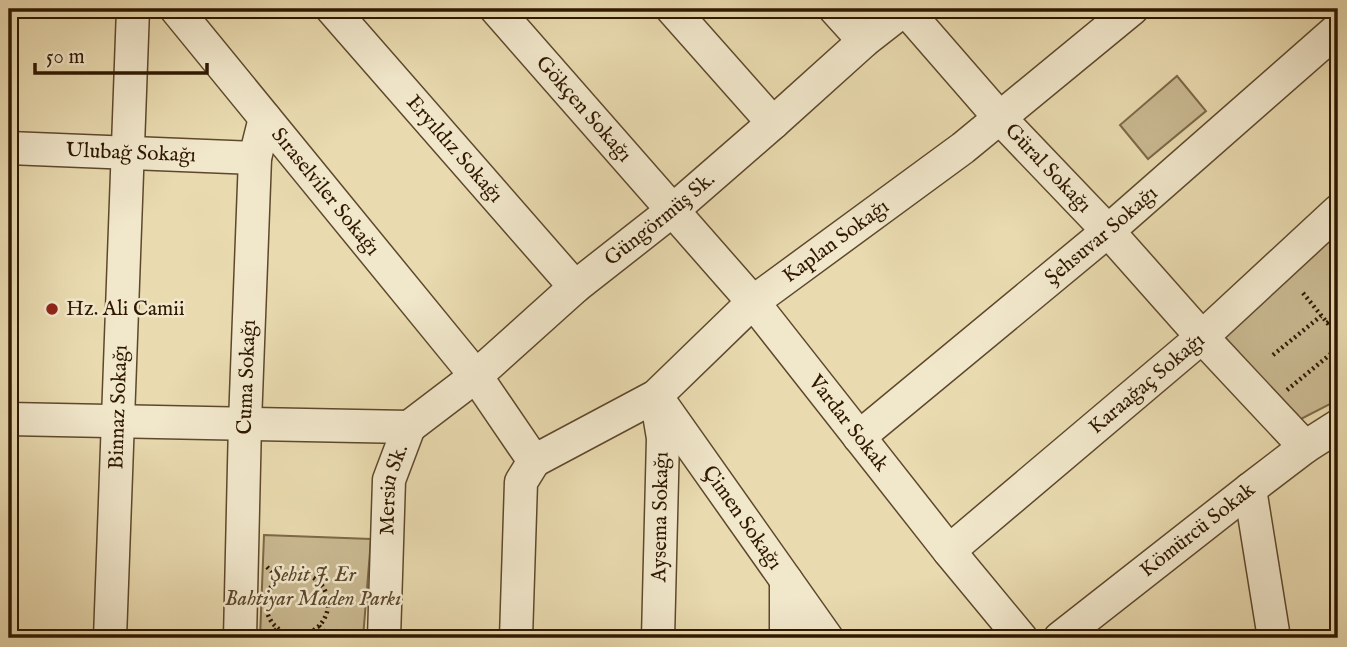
<svg xmlns="http://www.w3.org/2000/svg" width="1347" height="647" viewBox="0 0 1347 647" font-family="'IM FELL English',serif">
  <rect width="100%" height="100%" fill="#e9daaf"/>
  <filter id="stains"><feTurbulence type="fractalNoise" baseFrequency=".00286" numOctaves="4"/><feColorMatrix values="0 0 0 0 .2 0 0 0 0 .09 0 0 0 0 .02 0 0 0 .5 -.17"/></filter>
  <radialGradient id="worn" r=".72"><stop offset=".6" stop-color="#630" stop-opacity="0"/><stop offset="1" stop-color="#630" stop-opacity=".3"/></radialGradient>
  <path fill="#c9b991" stroke="#7c6848" stroke-width="2" d="M1177,76L1206,111L1148,159L1120,125Z
    M1338,221V400L1299,420L1222,334Z
    M264,535L371,539L363,638H260Z"/>
  <g fill="none" stroke-linecap="round" stroke-linejoin="round">
    <g stroke="#5e482c" stroke-width="35">
      <g id="minor">
        <path id="s1" d="M176,9L476,376L534,461L521,482L516,638"/>
        <path id="s2" d="M332,9L575,287"/>
        <path id="s3" d="M496,9L753,302L949,551L1021,638"/>
        <path d="M672,9L773,123"/>
        <path d="M835,9L864,41"/>
        <path id="s4" d="M905,9L999,117L1108,231L1202,337L1305,447"/>
        <path id="s5" d="M9,148L255,158"/>
        <path id="s6" d="M656,396L827,638"/>
        <path d="M657,402L663,438L658,638"/>
        <path d="M9,419L409,427"/>
        <path id="s7" d="M409,427L476,376L575,287L673,210L773,123L864,41L905,9"/>
        <path id="s8" d="M859,437L1108,231L1338,29"/>
        <path id="s9" d="M534,461L656,396L753,302L963,148L1132,9"/>
        <path d="M1250,489L1274,638"/>
        <path id="s10" d="M949,551L1202,337L1338,211"/>
        <path id="s11" d="M110,638L133,9"/>
        <path id="s12" d="M240,638L245,423L255,158L265,118"/>
        <path id="s13" d="M384,638L389,480L409,427"/>
        <path d="M786,638V580"/>
        <path id="s14" d="M1060,638L1250,489L1305,447L1338,426"/>
      </g>
    </g>
    <path stroke="#2f1800" stroke-width="4.5" stroke-dasharray="2 3.5" stroke-linecap="butt" d="M1303,293L1338,336
      M1327,323L1338,314
      M1273,355L1321,316
      M1287,390L1338,348
      M267,567L279,579
      M266 604a31 31 0 1 1 62 0a31 31 0 1 1-62 0Z
      M319,626L330,638
      M267,638L278,628"/>
    <use href="#minor" stroke="#f1e7cb" stroke-width="32"/>
  </g>
  <circle fill="#8f2418" stroke="#f1e7cb" stroke-width="2.5" cx="52" cy="309" r="7"/>
  <g text-anchor="middle" dominant-baseline="central" stroke-width="5" stroke-linejoin="round" paint-order="stroke">
    <g font-size="21" fill="#2f1800" stroke="#f1e7cb">
      <text stroke="none"><textPath href="#s3" startOffset="133">Gökçen Sokağı</textPath></text>
      <text stroke="none"><textPath href="#s2" startOffset="186">Eryıldız Sokağı</textPath></text>
      <text stroke="none"><textPath href="#s5" startOffset="122">Ulubağ Sokağı</textPath></text>
      <text stroke="none"><textPath href="#s4" startOffset="214">Güral Sokağı</textPath></text>
      <text stroke="none"><textPath href="#s1" startOffset="236">Sıraselviler Sokağı</textPath></text>
      <text stroke="none"><textPath href="#s7" startOffset="326">Güngörmüş Sk.</textPath></text>
      <text stroke="none"><textPath href="#s8" startOffset="315">Şehsuvar Sokağı</textPath></text>
      <text stroke="none"><textPath href="#s9" startOffset="376">Kaplan Sokağı</textPath></text>
      <text stroke="none"><textPath href="#s12" startOffset="261">Cuma Sokağı</textPath></text>
      <text stroke="none"><textPath href="#s10" startOffset="259">Karaağaç Sokağı</textPath></text>
      <text stroke="none"><textPath href="#s11" startOffset="231">Binnaz Sokağı</textPath></text>
      <text stroke="none"><textPath href="#s3" startOffset="544">Vardar Sokak</textPath></text>
      <text stroke="none"><textPath href="#s13" startOffset="149">Mersin Sk.</textPath></text>
      <text transform="translate(661 517) rotate(-89)">Aysema Sokağı</text>
      <text stroke="none"><textPath href="#s6" startOffset="149">Çimen Sokağı</textPath></text>
      <text stroke="none"><textPath href="#s14" startOffset="175">Kömürcü Sokak</textPath></text>
    </g>
    <g font-size="21" fill="#2f1800" stroke="#f1e7cb" text-anchor="start">
      <text x="66" y="309">Hz. Ali Camii</text>
    </g>
    <g font-size="21" font-style="italic" fill="#5d482c" stroke="#f1e7cb">
      <text x="313" y="575">Şehit J. Er<tspan x="313" dy="24">Bahtiyar Maden Parkı</tspan></text>
    </g>
  </g>
  <rect width="1347" height="647" fill="none" stroke="#e9daaf" stroke-width="35"/>
  <rect x="10" y="10" width="1326" height="626" fill="none" stroke="#2f1800" stroke-width="3.5"/>
  <rect x="18" y="18" width="1312" height="612" fill="none" stroke="#2f1800" stroke-width="2"/>
  <path d="M35 63v10h172v-10" fill="none" stroke="#2f1800" stroke-width="3.5"/>
  <text x="46" y="63" font-size="21" fill="#2f1800" stroke="#f1e7cb" stroke-width="5" paint-order="stroke">50 m</text>
  <rect width="100%" height="100%" filter="url(#stains)"/>
  <rect width="100%" height="100%" fill="url(#worn)"/>
</svg>
